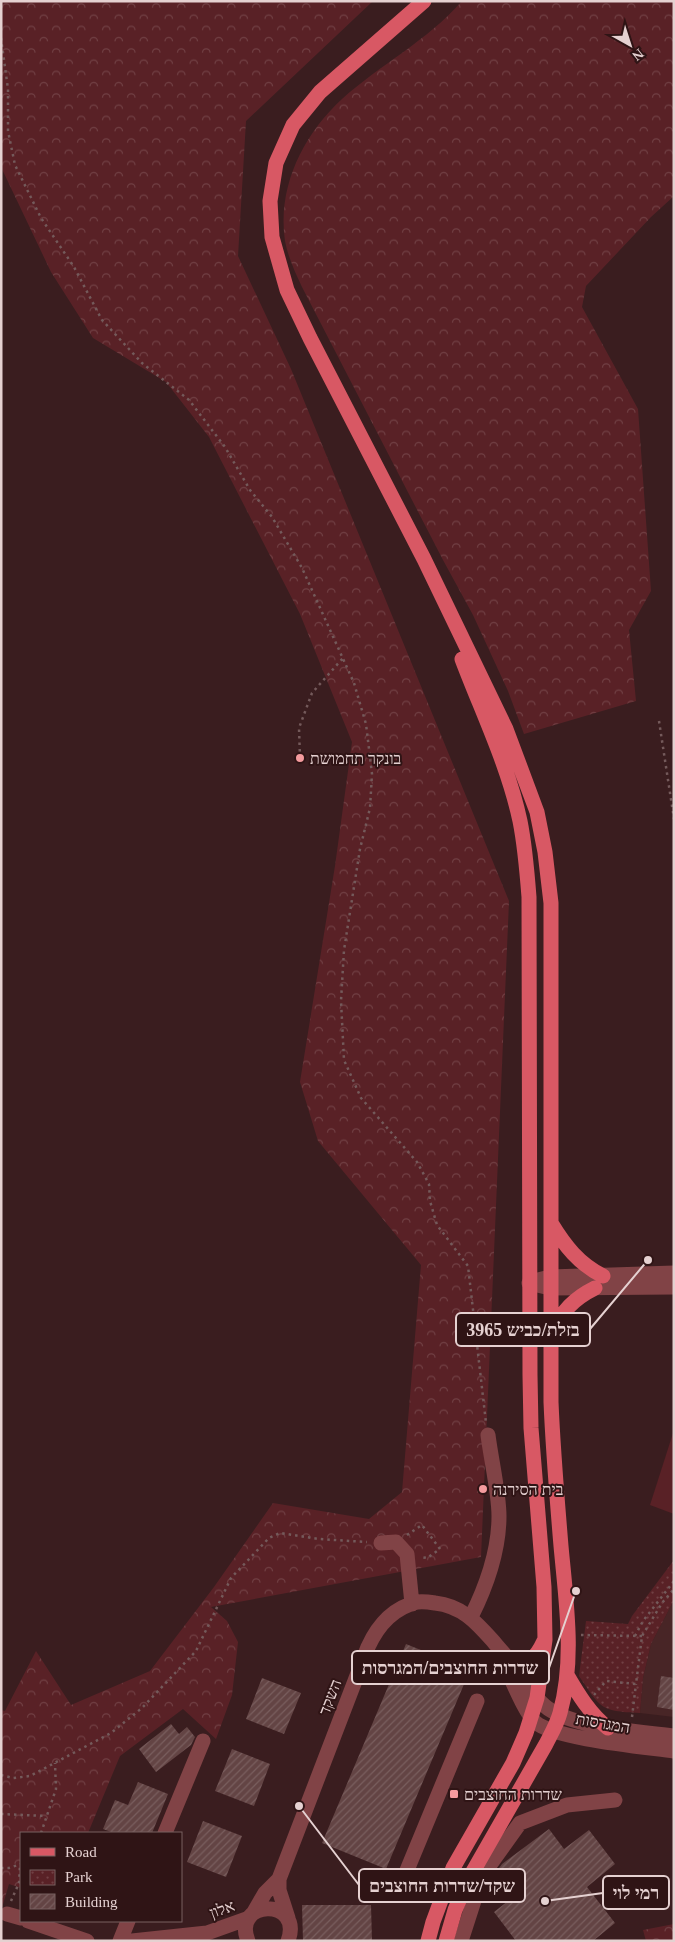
<svg xmlns="http://www.w3.org/2000/svg" width="675" height="1942" viewBox="0 0 675 1942" font-family="'Times New Roman',Heebo,serif">
  <defs>
    <pattern id="forest-crowns" width="20" height="18" patternUnits="userSpaceOnUse" patternTransform="scale(1.25)"><rect width="20" height="18" fill="#592126"/><path d="M2 6a3 3 0 1 1 6 0M12 15a3 3 0 1 1 6 0" fill="none" stroke="#714044"/></pattern>
    <pattern id="park-dots" width="8" height="8" patternUnits="userSpaceOnUse" patternTransform="scale(1.25)"><rect width="8" height="8" fill="#592126"/><path d="M2 2h.1M6 6h.1" fill="none" stroke="#714044" stroke-width="1.8" stroke-linecap="round"/></pattern>
    <pattern id="building-hatch" width="6" height="6" patternUnits="userSpaceOnUse" patternTransform="scale(1.25)"><rect width="6" height="6" fill="#634444"/><path d="M-1 1l2-2M0 6l6-6M5 7l2-2" fill="none" stroke="#795e5e"/></pattern>
  </defs>
  <rect width="100%" height="100%" fill="#3a1d1f"/>
  <path fill="#482526" d="M674,1600V1717L640,1713L643,1678L651,1644Z"/>
  <path fill="#592126" d="M674,1430V1514L650,1505Z"/>
  <path fill="url(#forest-crowns)" d="M1,1H373L246,121L238,256L291,369L509,901L481,1557L211,1607L227,1621L238,1642L232,1695L216,1739L183,1709L120,1756L88,1833H21V1888L9,1884L1,1911V1710L5,1711L36,1651L71,1705L150,1671L214,1587L273,1503L369,1519L402,1492L421,1265L318,1141L300,1082L335,866L352,742L300,614L209,437L166,382L93,338L51,272L1,167Z
    M462,1H674V196L651,217L586,286L582,307L638,409L651,591L629,630L636,701L524,734L508,691L473,615L443,560L302,287C295,272 288,257 285,241C277,187 303,135 342,99C381,64 427,41 462,1Z
    M674,1924V1941H646L643,1930Z"/>
  <path fill="url(#park-dots)" d="M674,1560V1600L651,1644L643,1678L640,1713C599,1711 601,1708 579,1676L586,1621L628,1624L632,1616Z"/>
  <path fill="url(#building-hatch)" d="M406,1644L470,1670L386,1869L322,1843Z
    M661,1676L674,1678V1710L657,1707Z
    M262,1678L301,1693L284,1734L246,1719Z
    M171,1724L179,1734L187,1727L195,1737L191,1745L156,1772L139,1749Z
    M232,1749L270,1764L254,1806L215,1791Z
    M138,1782L168,1794L152,1833H114L103,1829L115,1800L128,1805Z
    M203,1821L242,1836L226,1877L187,1862Z
    M549,1829L564,1849L589,1830L615,1864L587,1887L615,1923L593,1941H516L494,1912L508,1901L491,1879L502,1864Z
    M302,1905H371L372,1941H303Z"/>
  <g fill="none" stroke-linecap="round" stroke-linejoin="round">
    <path stroke="#745a5b" stroke-width="2.5" stroke-dasharray="2.5 4" stroke-linecap="butt" d="M1,38L8,89V131L15,165L41,218L74,267L102,320L142,363L189,400L225,447L250,490L272,517L302,568L354,683L366,724L372,774L370,808L360,849L344,950L341,1001L344,1060L361,1098L417,1162L429,1184L430,1201L437,1225L468,1266L486,1423
      M659,721L674,819
      M300,758L299,728L312,693L343,658
      M407,1535L422,1525L440,1549L427,1558L421,1557
      M581,1635L642,1636
      M635,1636L643,1621L674,1581
      M594,1695L606,1681L636,1684L642,1636L662,1603L674,1589
      M632,1717L636,1684
      M1,1775L13,1778L30,1776L111,1733L142,1708L196,1651L231,1578L269,1538L280,1533L319,1539L367,1542
      M1,1814L46,1816
      M41,1833L56,1789L55,1763
      M1,1868H9L21,1864
      M11,1901L19,1883L20,1865"/>
    <path stroke="#814346" stroke-width="15" d="M538,1280L550,1277L674,1273
      M529,1283L550,1288L674,1287
      M381,1543L396,1542L407,1554L412,1604
      M471,1617C487,1585 499,1552 499,1516C499,1493 491,1459 488,1435
      M504,1664C512,1679 524,1711 535,1722C554,1739 646,1747 674,1751
      M165,1833L203,1741
      M444,1891L405,1875L477,1701
      M254,1912L265,1893L279,1879
      M7,1914L21,1918
      M288,1918L279,1890V1879L368,1647C378,1625 393,1608 417,1602C423,1601 429,1602 435,1603C462,1606 476,1622 493,1641C501,1651 510,1660 518,1670C528,1684 536,1702 552,1711C581,1728 640,1732 674,1736
      M28,1921L87,1941
      M120,1941L128,1921
      M132,1941L207,1933L249,1918
      M248,1941C231,1899 304,1897 288,1941
      M461,1941L482,1876L520,1823L567,1805L615,1800"/>
    <path stroke="#d85864" stroke-width="15" d="M424,1L320,92L293,125L276,163L270,201L272,237L287,290L310,338L424,559L506,729L537,812L545,852L551,903V1402C553,1450 557,1498 561,1546C566,1601 575,1660 560,1713C557,1724 551,1734 546,1744L467,1882L455,1910L446,1941
      M551,1223C565,1246 579,1264 603,1276
      M553,1333C561,1311 575,1298 595,1288
      M509,1659C527,1669 536,1658 544,1641
      M567,1675C578,1694 590,1714 608,1728
      M428,1941L433,1922L453,1868L513,1763L526,1733L537,1698L545,1640L544,1587L531,1428L530,1375L529,897C527,871 525,846 520,821C508,765 482,712 462,659"/>
  </g>
  <g fill="#f59b9e" stroke="#2f1415" stroke-width="2">
    <circle cx="300" cy="758" r="5"/>
    <circle cx="483" cy="1489" r="5"/>
    <rect x="449" y="1789" width="10" height="10" rx="2.5"/>
  </g>
  <g text-anchor="middle" dominant-baseline="central" stroke-width="4" stroke-linejoin="round" paint-order="stroke">
    <g font-size="16" fill="#e5d1d1" stroke="#2f1415" text-anchor="start">
      <text x="310" y="758">בונקר תחמושת</text>
      <text x="493" y="1489">בית הסירנה</text>
      <text x="464" y="1794">שדרות החוצבים</text>
    </g>
    <g font-size="16" fill="#e5d1d1" stroke="#2f1415">
      <text transform="translate(330 1697) rotate(-69)">השקד</text>
      <text transform="translate(603 1723) rotate(10)">המגרסות</text>
      <text transform="translate(222 1909) rotate(-20)">אלון</text>
    </g>
  </g>
  <path fill="none" stroke="#e5d1d1" stroke-width="2" d="M648 1260L590 1329M576 1591L549 1668M299 1806L359 1885M545 1901L603 1893"/>
  <g fill="#e5d1d1" stroke="#2f1415" stroke-width="2">
    <circle cx="648" cy="1260" r="5"/>
    <circle cx="576" cy="1591" r="5"/>
    <circle cx="299" cy="1806" r="5"/>
    <circle cx="545" cy="1901" r="5"/>
  </g>
  <g fill="#2f1415" stroke="#e5d1d1" stroke-width="2">
    <rect x="456" y="1313" width="134" height="33" rx="5"/>
    <rect x="352" y="1651" width="197" height="33" rx="5"/>
    <rect x="359" y="1869" width="166" height="33" rx="5"/>
    <rect x="603" y="1876" width="66" height="33" rx="5"/>
  </g>
  <g font-size="18" text-anchor="middle" font-weight="bold" fill="#e5d1d1">
    <text x="523" y="1336">בזלת/כביש 3965</text>
    <text x="450" y="1674">שדרות החוצבים/המגרסות</text>
    <text x="442" y="1892">שקד/שדרות החוצבים</text>
    <text x="636" y="1899">רמי לוי</text>
  </g>
  <rect width="675" height="1942" fill="none" stroke="#e5d1d1" stroke-width="5"/>
  <rect x="20" y="1832" width="162" height="90" fill="#2f1415" stroke="#786060"/>
  <rect x="30" y="1848" width="25" height="8" fill="#d85864" stroke="#786060"/>
  <text x="65" y="1857" font-size="15" fill="#e5d1d1">Road</text>
  <rect x="30" y="1870" width="25" height="15" fill="url(#park-dots)" stroke="#786060"/>
  <text x="65" y="1882" font-size="15" fill="#e5d1d1">Park</text>
  <rect x="30" y="1894" width="25" height="15" fill="url(#building-hatch)" stroke="#786060"/>
  <text x="65" y="1907" font-size="15" fill="#e5d1d1">Building</text>
  <g transform="translate(630 45) rotate(141)" stroke="#2f1415" stroke-width="4" paint-order="stroke">
  <path d="M0-4L9 19L0 12L-9 19Z" fill="#e5d1d1"/>
  <text y="-8" font-size="14" font-weight="bold" text-anchor="middle" fill="#e5d1d1">N</text>
  </g>
</svg>
